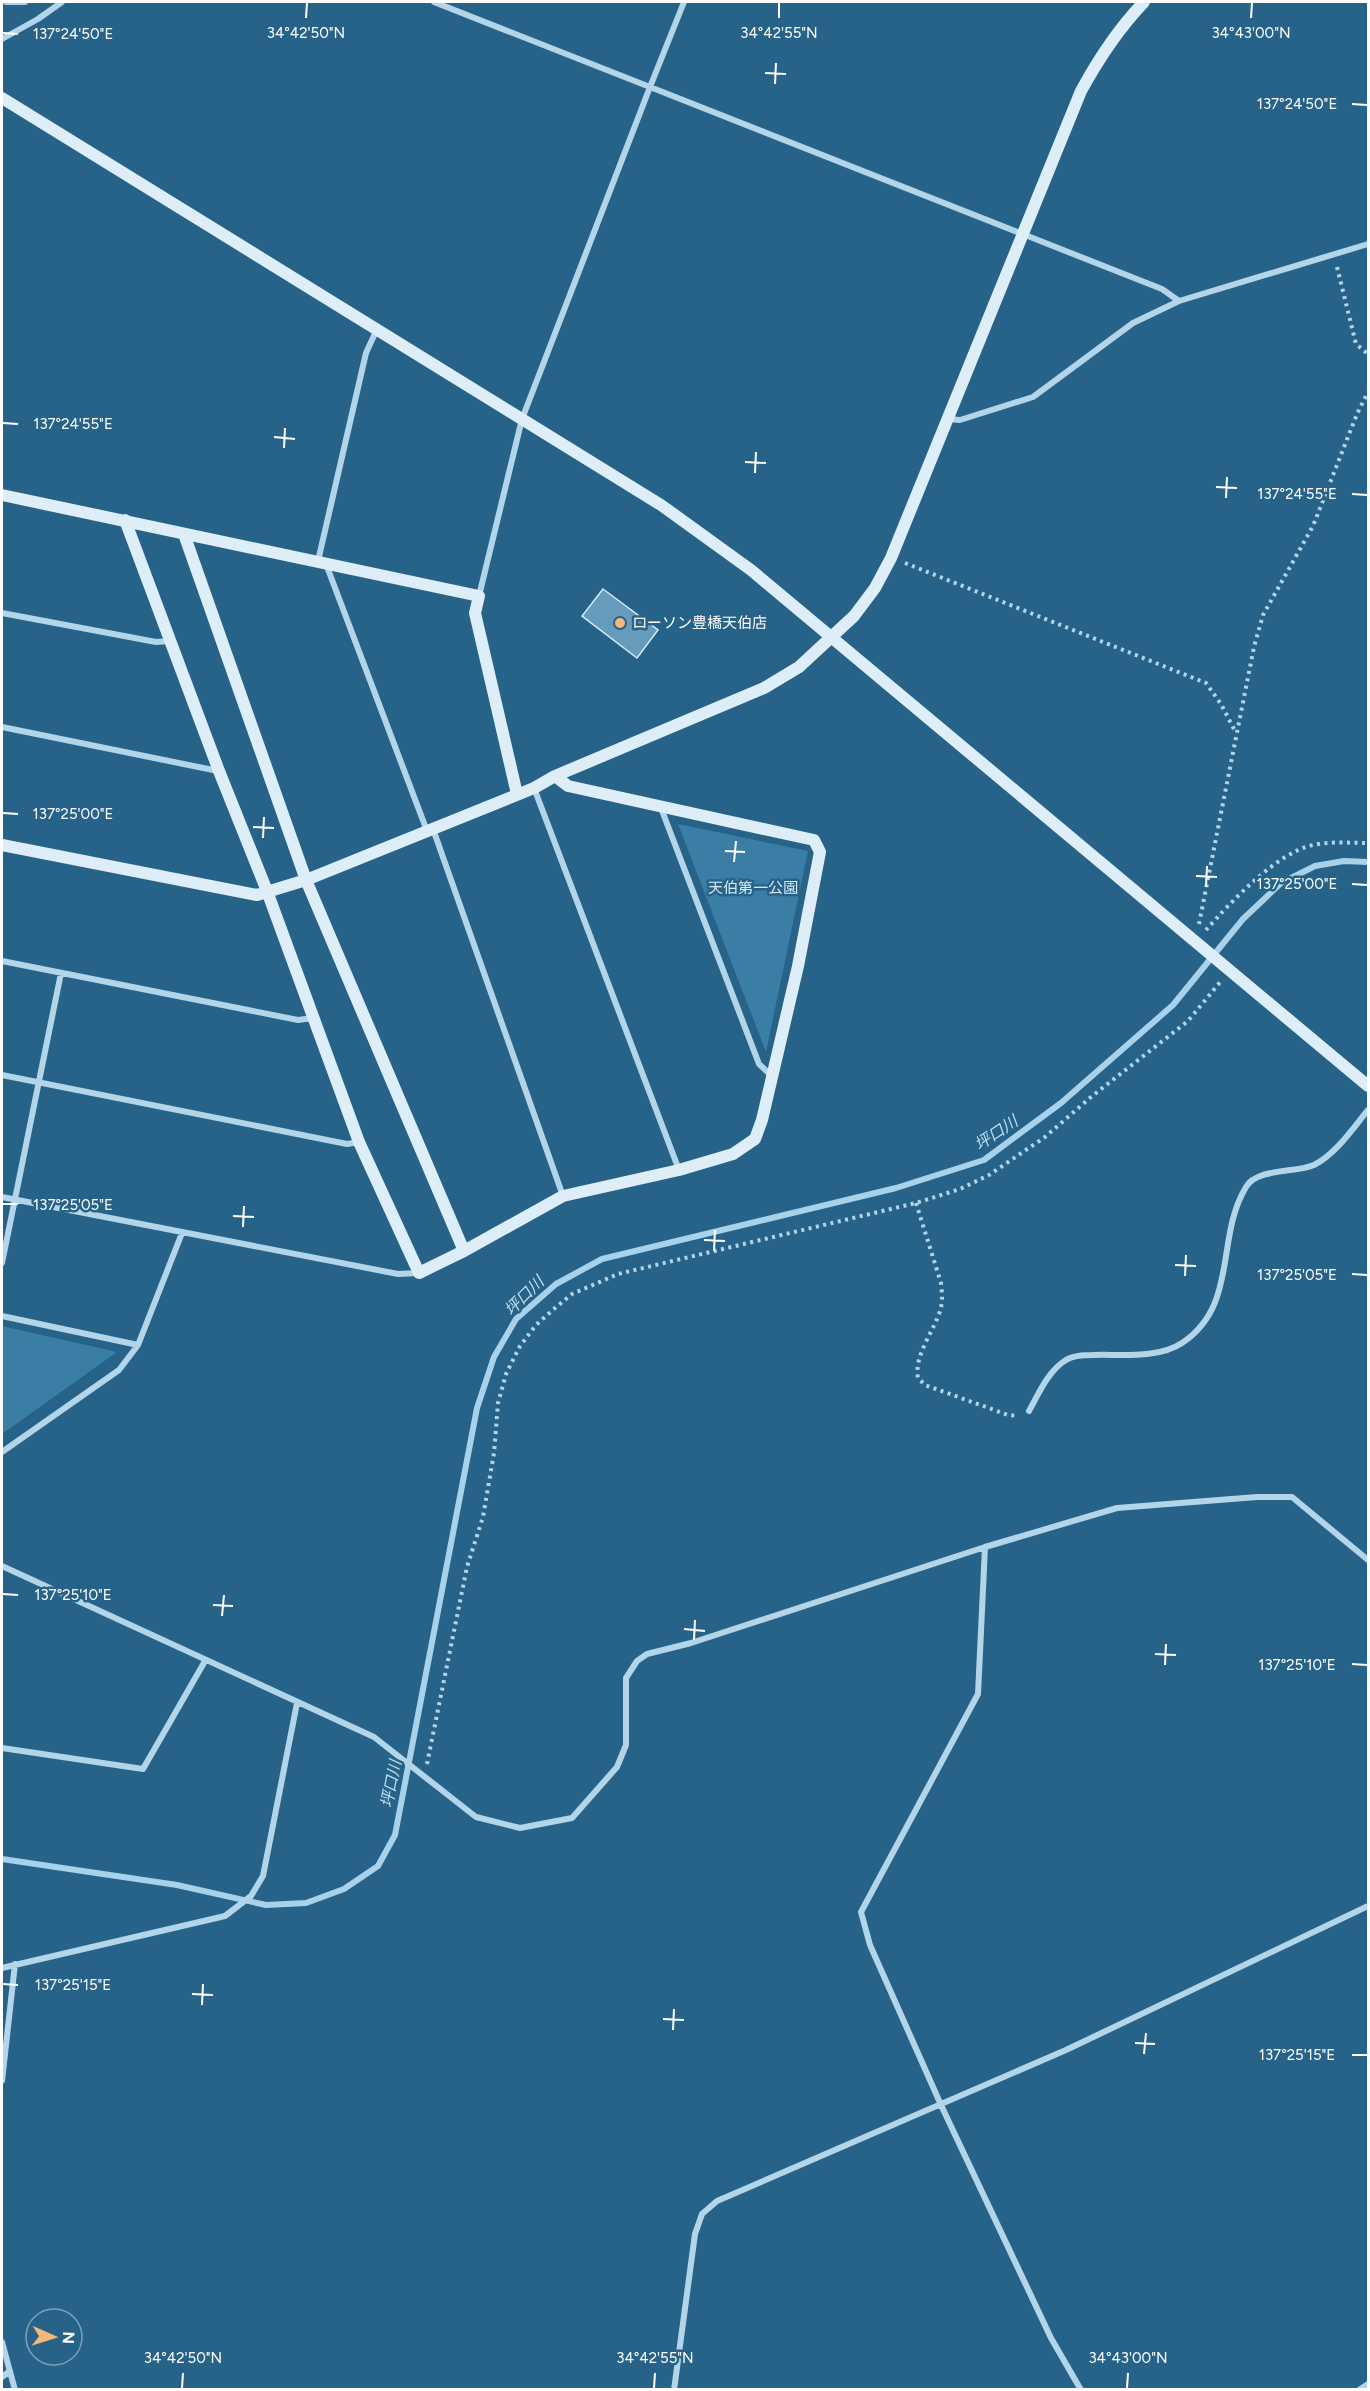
<svg xmlns="http://www.w3.org/2000/svg" width="1370" height="2391" viewBox="0 0 1370 2391" font-family="Figtree,'Noto Sans JP',sans-serif">
  <rect width="100%" height="100%" fill="#276389"/>
  <path fill="#3b7ea5" d="M678,824L808,851L766,1052Z
    M2,1326L117,1352L2,1434Z"/>
  <g fill="none" stroke-linecap="round" stroke-linejoin="round">
    <path stroke="#a8d2ea" stroke-width="6" d="M6,2H25
      M2,1859L177,1885L266,1905L306,1903L344,1889L378,1866L395,1835L477,1408L494,1357L516,1319L556,1284L602,1259L896,1188L984,1160L1061,1103L1173,1005L1243,919L1281,883L1315,866L1344,861L1368,862"/>
  </g>
  <path fill="#679bbb" stroke="#d7ebf7" stroke-width="1.5" d="M603,589L658,630L637,658L582,616Z"/>
  <g fill="none" stroke-linecap="round" stroke-linejoin="round">
    <path stroke="#b3d5e9" stroke-width="4" stroke-dasharray="3 4.5" stroke-linecap="butt" d="M1337,267L1356,344L1368,354
      M905,563L1206,683L1221,704L1236,733
      M1199,924L1254,647L1263,615L1313,526L1357,414L1368,392
      M1206,930C1231,902 1276,853 1313,845C1331,841 1350,843 1368,843
      M916,1203L941,1283C942,1293 943,1302 940,1311C933,1333 914,1355 918,1378L925,1385L1008,1415L1018,1416
      M427,1764L467,1567L483,1517L494,1453L498,1403L506,1374L520,1346L536,1325L555,1308L572,1294L618,1274L916,1203L960,1189L989,1175L1045,1137L1091,1097L1188,1021L1221,981"/>
    <path stroke="#b3d5e9" stroke-width="6" d="M434,2L650,87L684,2
      M2,39L38,19L62,2
      M948,419L960,420L1033,397L1133,323L1179,301
      M318,561L366,353L377,329
      M326,564L427,831
      M479,596L522,419L650,87L1162,289L1179,301L1368,244
      M2,613L156,642L170,641
      M2,727L218,771
      M534,788L679,1170
      M661,808L759,1064L773,1077
      M433,829L563,1196
      M2,961L298,1020L313,1018
      M2,1075L347,1144L359,1142
      M2,1197L398,1274L418,1273
      M2,1263L61,973
      M2,1316L138,1345
      M1029,1411C1039,1393 1048,1371 1066,1360C1073,1355 1085,1355 1093,1355C1120,1354 1158,1359 1182,1343C1239,1305 1215,1238 1246,1187C1257,1168 1296,1173 1314,1165C1336,1154 1353,1128 1368,1110
      M2,1452L119,1370L138,1345L182,1233
      M985,1547L978,1694L861,1912L870,1945L941,2105L1051,2338L1081,2390
      M2,1566L374,1737L476,1817L520,1828L572,1818L617,1767L626,1745V1678L637,1661L647,1654L691,1643L985,1547L1117,1508L1257,1497H1292L1368,1560
      M2,1748L143,1769L205,1661
      M2,1968L225,1916L251,1896L263,1876L297,1703
      M2,2081L15,1964
      M2,2342L15,2390
      M2,2377L10,2371
      M674,2390L695,2234L702,2214L717,2201L1066,2050L1368,1906
      M1359,2390L1368,2384"/>
    <path stroke="#deeef8" stroke-width="12" d="M2,98L661,505L751,570L1368,1086
      M2,495L479,596L475,613L517,794
      M125,520L219,771L267,891L359,1142L419,1273L464,1251L563,1196L679,1170L733,1154L755,1139L762,1120L798,966L820,852L814,840L568,786L555,776
      M184,534L306,880L464,1251
      M2,845L257,895L306,880L534,788L555,776L764,688L799,667L854,616L875,588L891,558L1081,91C1099,58 1118,29 1144,2"/>
  </g>
  <path fill="none" stroke="#fff" stroke-width="2" d="M306,18L307,3M779,18V3M1251,18L1252,3M3,33L18,34M765,73L786,74M775,84L776,63M1352,104L1367,105M3,423L18,424M274,437L295,439M284,448L285,428M745,462L766,463M755,473L756,452M1216,487L1237,488M1352,494L1367,495M1226,498L1227,477M3,813L18,814M253,827L274,828M263,838L264,817M725,851L745,852M734,862L736,841M1196,876L1217,877M1352,884L1367,885M1206,887L1207,866M3,1204H18M233,1216L254,1217M243,1227L244,1206M704,1240L725,1241M714,1251L715,1230M1175,1265L1196,1266M1352,1274L1367,1275M1185,1276L1186,1255M3,1594L18,1595M213,1605L233,1606M222,1616L224,1595M684,1629L705,1631M694,1640L695,1620M1155,1654L1176,1655M1352,1664L1367,1665M1165,1665L1166,1644M3,1984L18,1985M192,1994L213,1995M202,2005L203,1984M663,2019L684,2020M673,2030L674,2009M1135,2043L1155,2044M1144,2054L1146,2033M1352,2055H1367M182,2388L183,2373M654,2388L655,2373M1127,2388L1128,2373"/>
  <circle fill="#f2b979" stroke="#276389" stroke-width="2" cx="620" cy="623" r="6"/>
  <g text-anchor="middle" dominant-baseline="central" stroke-width="5" stroke-linejoin="round" paint-order="stroke">
    <g font-size="15" fill="#fff" stroke="#276389" text-anchor="start">
      <text x="632" y="623">ローソン豊橋天伯店</text>
    </g>
    <g font-size="15" fill="#d7ebf7" stroke="#276389">
      <text x="753" y="888">天伯第一公園</text>
    </g>
    <g font-size="16" font-style="italic" fill="#bfdef0" stroke="#276389">
      <text transform="translate(996 1133) rotate(-34)">坪口川</text>
      <text transform="translate(524 1296) rotate(-45)">坪口川</text>
      <text transform="translate(391 1784) rotate(-79)">坪口川</text>
    </g>
  </g>
  <g font-size="15" text-anchor="middle" fill="#fff" stroke="#276389" stroke-width="5" stroke-linejoin="round" paint-order="stroke">
    <text x="306" y="38">34°42'50"N</text>
    <text x="779" y="38">34°42'55"N</text>
    <text x="1251" y="38">34°43'00"N</text>
    <text x="73" y="39">137°24'50"E</text>
    <text x="1297" y="109">137°24'50"E</text>
    <text x="73" y="429">137°24'55"E</text>
    <text x="1297" y="499">137°24'55"E</text>
    <text x="73" y="819">137°25'00"E</text>
    <text x="1297" y="889">137°25'00"E</text>
    <text x="73" y="1210">137°25'05"E</text>
    <text x="1297" y="1280">137°25'05"E</text>
    <text x="73" y="1600">137°25'10"E</text>
    <text x="1297" y="1670">137°25'10"E</text>
    <text x="73" y="1990">137°25'15"E</text>
    <text x="1297" y="2060">137°25'15"E</text>
    <text x="183" y="2363">34°42'50"N</text>
    <text x="655" y="2363">34°42'55"N</text>
    <text x="1128" y="2363">34°43'00"N</text>
  </g>
  <rect width="1370" height="2391" fill="none" stroke="#ffffff" stroke-width="6"/>
  <g transform="translate(54 2337) rotate(93)"><circle r="28" fill="#276389" stroke="#7da1b8" stroke-width="1.5"/>
  <path d="M0-4.5L10 22L0 15L-10 22Z" fill="#f2b979"/>
  <text y="-9" font-size="16" font-weight="bold" text-anchor="middle" fill="#ffffff">N</text>
  </g>
</svg>
